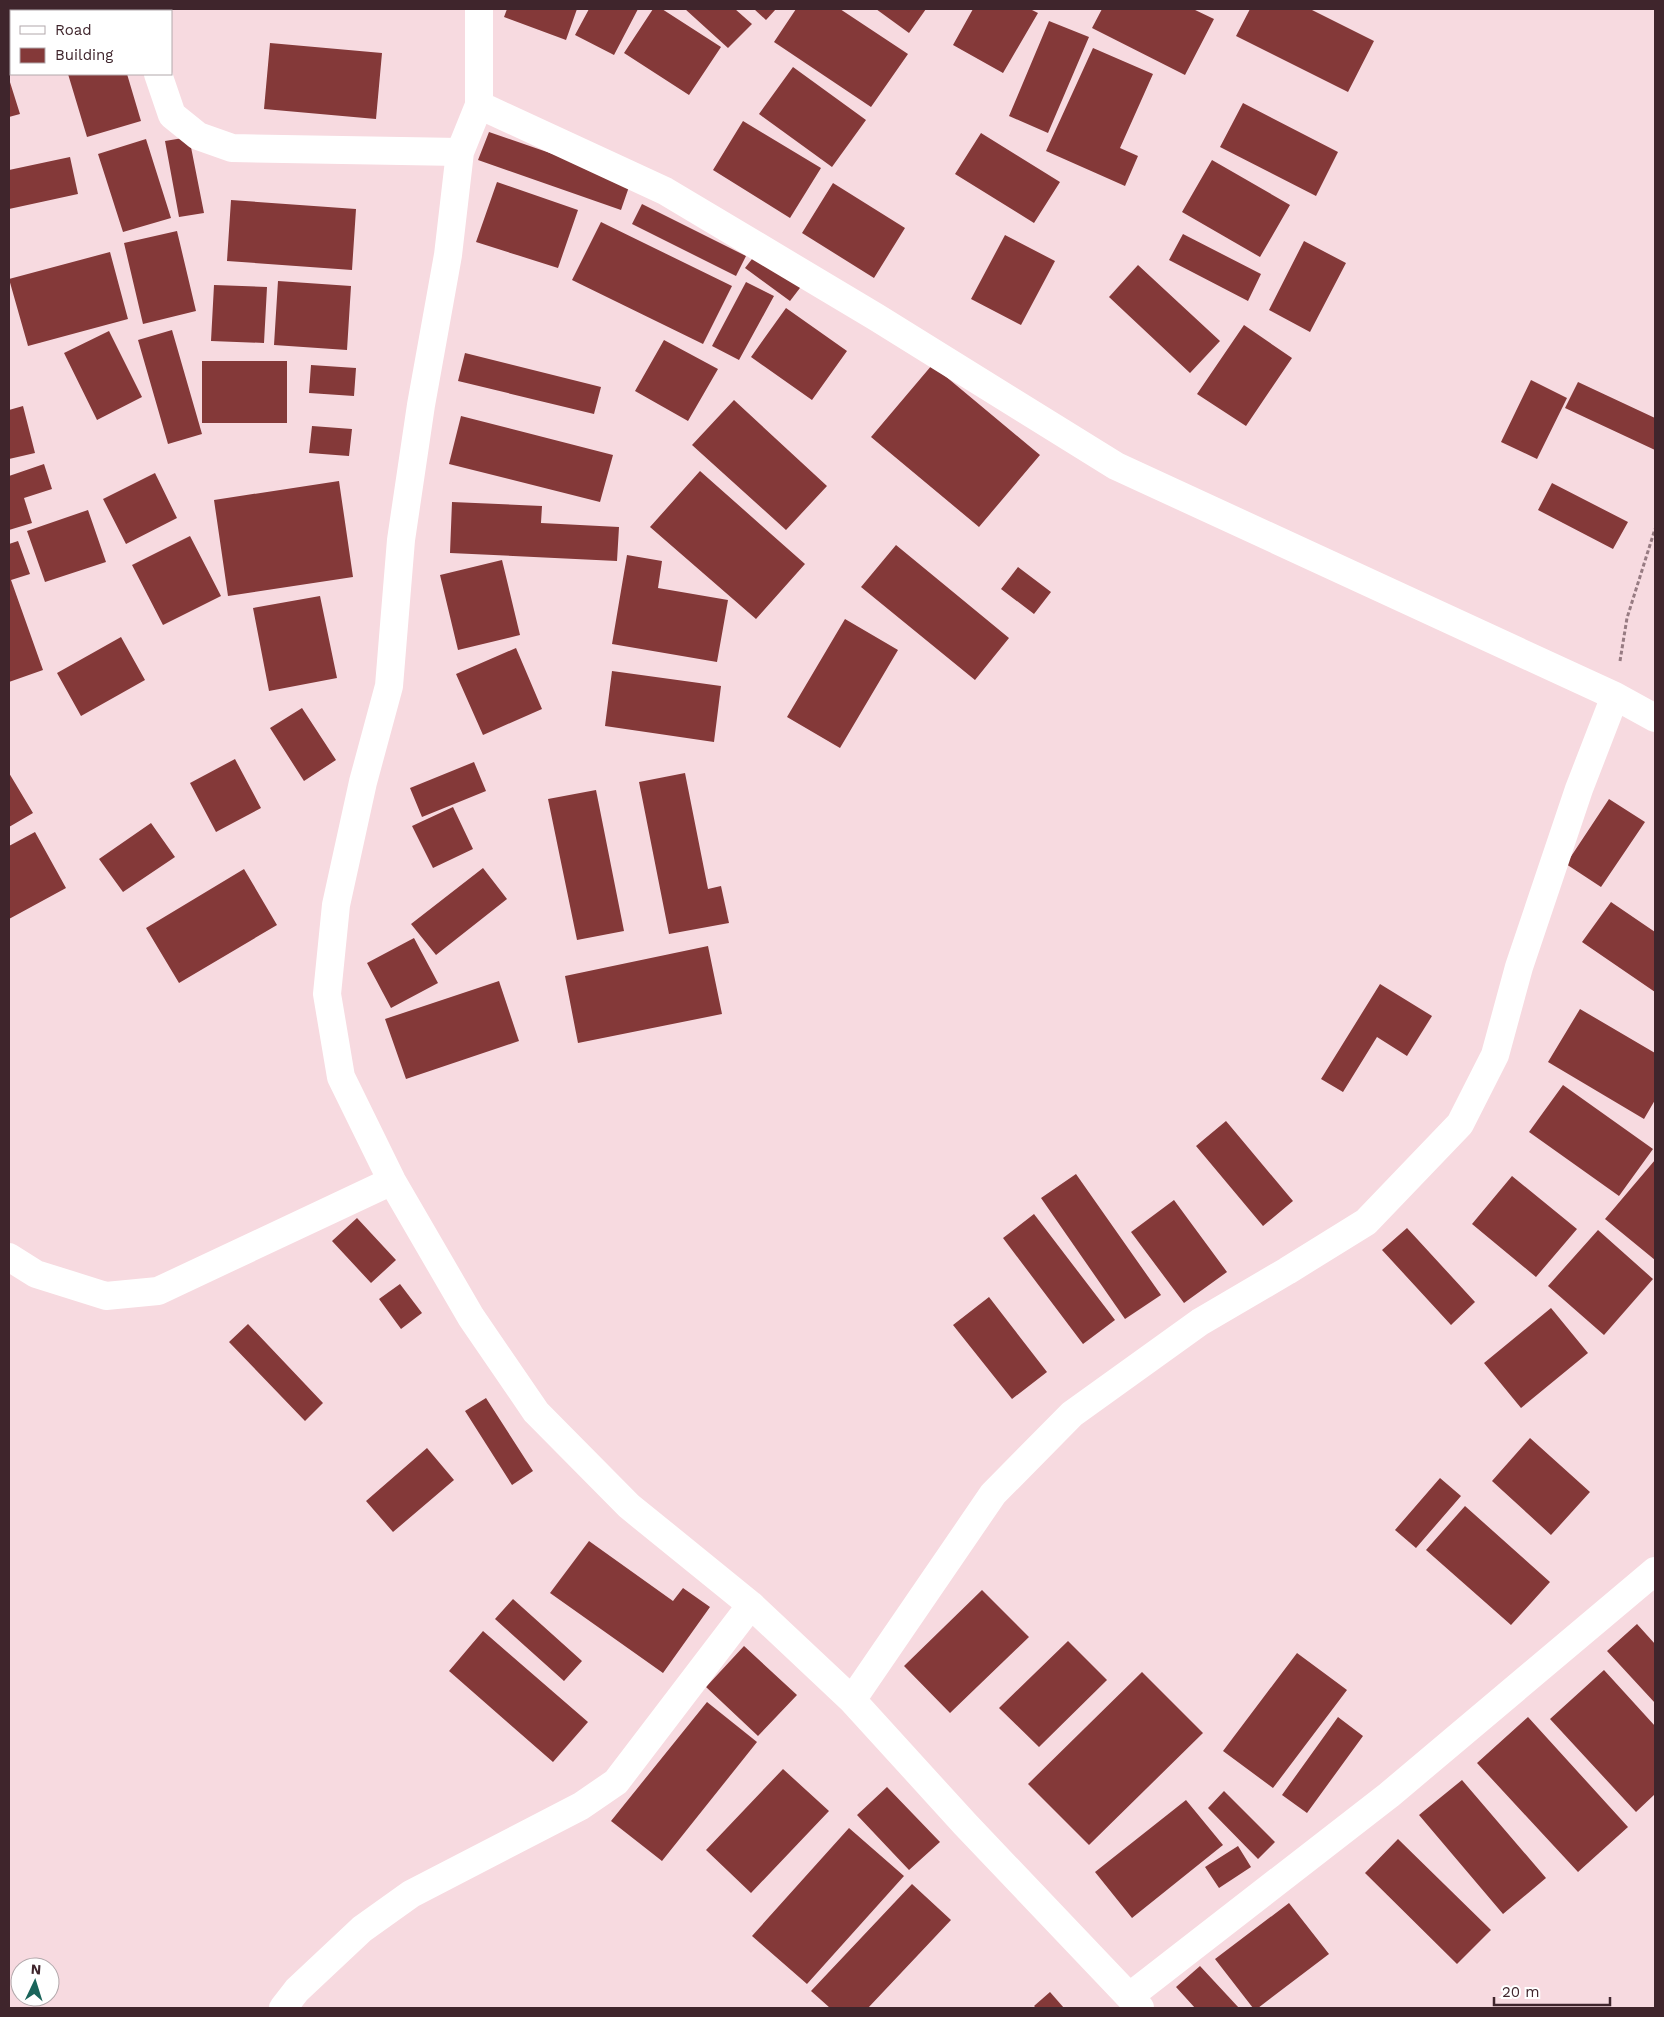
<svg xmlns="http://www.w3.org/2000/svg" width="1664" height="2017" viewBox="0 0 1664 2017" font-family="'Work Sans',sans-serif">
  <rect width="100%" height="100%" fill="#f7dae0"/>
  <path fill="#843939" d="M507,9H577L566,40L504,17Z
    M589,9H638L614,55L575,35Z
    M653,9H662L721,47L689,95L624,53Z
    M685,9H735L752,24L728,48Z
    M754,9H776L766,20Z
    M796,9H840L908,54L871,107L774,42Z
    M876,9H926L909,33Z
    M973,9H1030L1038,13L1003,73L953,45Z
    M1102,9H1193L1214,19L1185,75L1092,28Z
    M1250,9H1310L1374,41L1348,92L1236,36Z
    M1049,21L1089,37L1048,133L1009,116Z
    M270,43L382,53L376,119L264,109Z
    M1093,48L1153,74L1120,148L1138,156L1125,186L1046,151Z
    M793,67L866,120L832,167L759,114Z
    M68,74H127L141,121L87,137Z
    M9,79L20,114L9,117Z
    M1243,103L1338,152L1316,196L1220,147Z
    M743,121L821,168L790,218L713,170Z
    M489,132L631,181L621,210L478,160Z
    M981,133L1060,182L1034,223L955,174Z
    M189,137L204,213L179,217L165,141Z
    M146,139L171,218L123,232L98,154Z
    M70,157L78,194L9,209V170Z
    M1212,160L1290,205L1260,257L1182,212Z
    M497,182L578,210L558,268L476,242Z
    M833,183L905,228L874,278L802,233Z
    M231,200L356,209L352,270L227,261Z
    M642,204L746,256L736,276L632,224Z
    M601,222L732,286L703,344L572,280Z
    M177,231L196,311L143,324L124,243Z
    M1183,234L1261,274L1248,301L1169,260Z
    M1005,235L1055,261L1021,325L971,299Z
    M1304,241L1346,263L1310,332L1269,310Z
    M759,250L803,284L790,301L745,268Z
    M110,252L128,319L28,346L9,279Z
    M1138,265L1220,341L1190,373L1109,297Z
    M278,281L351,286L347,350L274,345Z
    M746,282L774,296L739,360L712,346Z
    M214,285L267,287L264,343L211,341Z
    M786,308L847,351L812,400L751,357Z
    M1244,325L1292,358L1246,426L1197,394Z
    M172,330L202,434L168,444L138,340Z
    M109,331L142,397L97,420L64,353Z
    M664,340L718,369L688,421L635,391Z
    M465,353L601,387L594,414L458,381Z
    M202,361H287V423H202Z
    M311,365L356,368L354,396L309,393Z
    M932,365L1040,455L979,527L871,437Z
    M1531,380L1567,398L1537,459L1501,442Z
    M1578,382L1655,418V450L1565,408Z
    M734,400L827,486L786,530L692,445Z
    M23,406L35,453L9,459V410Z
    M461,416L613,455L600,502L449,464Z
    M312,426L352,429L349,456L309,453Z
    M44,464L52,489L24,498L32,523L9,530V476Z
    M700,471L805,564L756,619L650,527Z
    M155,473L177,518L126,544L103,499Z
    M339,481L353,577L228,596L214,500Z
    M1552,483L1628,522L1613,549L1538,510Z
    M452,502L542,506L541,523L619,527L617,561L450,553Z
    M88,510L106,562L45,582L27,531Z
    M190,536L221,596L163,625L132,565Z
    M18,541L30,574L11,580L43,670L9,682V544Z
    M896,545L1009,638L975,680L861,587Z
    M627,555L662,561L658,588L728,600L717,662L612,644Z
    M502,560L520,635L458,650L440,575Z
    M1018,567L1051,592L1034,614L1001,589Z
    M320,596L337,678L269,691L253,608Z
    M845,619L898,650L840,748L787,717Z
    M121,637L145,680L81,716L57,673Z
    M516,648L542,709L483,735L456,674Z
    M612,671L721,686L714,742L605,726Z
    M302,708L336,760L304,781L270,728Z
    M235,759L261,808L216,832L190,783Z
    M474,762L486,791L422,817L410,788Z
    M9,773L33,813L9,827Z
    M685,773L708,889L721,886L729,923L669,934L639,782Z
    M596,790L624,931L577,940L548,799Z
    M1609,799L1645,822L1601,887L1566,864Z
    M453,807L473,849L433,868L412,826Z
    M151,823L175,857L123,892L99,859Z
    M35,832L66,888L9,919V846Z
    M483,868L507,899L436,955L411,924Z
    M244,869L277,925L179,983L146,928Z
    M1611,902L1655,932V992L1582,942Z
    M414,938L438,983L391,1008L367,963Z
    M708,946L722,1014L578,1043L565,976Z
    M499,981L519,1041L406,1079L385,1019Z
    M1380,984L1432,1016L1407,1056L1377,1037L1343,1092L1321,1079Z
    M1580,1009L1655,1053V1100L1644,1119L1548,1062Z
    M1563,1085L1653,1149L1619,1196L1529,1132Z
    M1226,1121L1293,1201L1263,1226L1196,1146Z
    M1655,1160V1260L1605,1219Z
    M1076,1174L1161,1295L1125,1319L1041,1198Z
    M1512,1176L1577,1229L1536,1277L1472,1224Z
    M1174,1200L1227,1272L1184,1303L1131,1232Z
    M1034,1214L1115,1320L1083,1344L1003,1238Z
    M357,1218L396,1260L371,1283L332,1241Z
    M1407,1228L1475,1302L1451,1325L1382,1250Z
    M1598,1230L1653,1279L1604,1335L1548,1286Z
    M400,1284L422,1313L401,1329L379,1299Z
    M989,1297L1047,1372L1012,1399L953,1325Z
    M1551,1308L1588,1353L1521,1408L1484,1363Z
    M248,1324L323,1403L305,1421L229,1342Z
    M486,1398L533,1471L512,1485L465,1411Z
    M1530,1438L1590,1492L1551,1535L1492,1481Z
    M427,1448L454,1480L393,1532L366,1501Z
    M1440,1478L1461,1496L1416,1548L1395,1530Z
    M1465,1506L1550,1582L1511,1625L1426,1550Z
    M589,1541L673,1601L683,1588L710,1607L663,1673L550,1593Z
    M982,1590L1029,1637L950,1713L904,1666Z
    M513,1599L582,1661L564,1681L495,1619Z
    M1637,1624L1655,1644V1703L1607,1651Z
    M483,1631L588,1722L553,1762L449,1671Z
    M1068,1641L1107,1680L1039,1747L999,1708Z
    M744,1646L797,1695L758,1736L706,1687Z
    M1297,1653L1347,1690L1273,1788L1223,1751Z
    M1604,1670L1655,1726V1794L1636,1812L1550,1719Z
    M1142,1672L1203,1733L1089,1845L1028,1784Z
    M707,1702L757,1742L662,1861L611,1821Z
    M1338,1717L1363,1736L1307,1813L1282,1795Z
    M1528,1717L1628,1827L1578,1872L1477,1763Z
    M783,1769L829,1811L751,1893L706,1850Z
    M1462,1780L1546,1878L1503,1914L1419,1815Z
    M887,1787L940,1842L909,1870L857,1815Z
    M1224,1791L1275,1842L1258,1859L1208,1808Z
    M1186,1800L1223,1845L1132,1918L1095,1872Z
    M849,1828L904,1876L807,1984L752,1936Z
    M1398,1839L1491,1930L1457,1964L1365,1873Z
    M1238,1846L1251,1867L1219,1888L1205,1867Z
    M912,1884L951,1920L868,2008H830L811,1991Z
    M1289,1903L1329,1954L1258,2008H1253L1215,1959Z
    M1200,1966L1239,2008H1195L1176,1987Z
    M1050,1992L1064,2008H1036L1034,2006Z"/>
  <g fill="none" stroke-linecap="round" stroke-linejoin="round">
    <path stroke="#977b82" stroke-width="3" stroke-dasharray="4 2.5" stroke-linecap="butt" d="M1620,661L1627,618L1655,529"/>
    <path stroke="#fff" stroke-width="28" d="M479,9V105L460,152L448,255L421,405L401,540L389,686L363,782L336,905L327,994L341,1077L392,1181L471,1317L536,1412L629,1506L751,1605L852,1700L965,1824L1140,2008
      M158,74L172,115L198,136L232,148L460,152
      M479,105L665,191L876,317L1116,466L1615,696L1655,718
      M9,1257L36,1274L106,1296L158,1291L392,1181
      M852,1700L993,1494L1072,1414L1200,1322L1287,1271L1366,1222L1460,1124L1495,1055L1519,967L1579,789L1615,696
      M1130,1996L1389,1795L1655,1571
      M283,2008L297,1990L362,1929L411,1894L581,1806L616,1782L751,1605"/>
  </g>
  <rect width="1664" height="2017" fill="none" stroke="#3f252c" stroke-width="20"/>
  <rect x="10" y="10" width="162" height="65" fill="#ffffff" stroke="#b2a8ab"/>
  <rect x="20" y="26" width="25" height="8" fill="#ffffff" stroke="#b2a8ab"/>
  <text x="55" y="35" font-size="15" fill="#3f252c">Road</text>
  <rect x="20" y="48" width="25" height="15" fill="#843939" stroke="#b2a8ab"/>
  <text x="55" y="60" font-size="15" fill="#3f252c">Building</text>
  <g transform="translate(35 1982) rotate(4)"><circle r="24" fill="#ffffff" stroke="#b2a8ab"/>
  <path d="M0-4L9 19L0 12L-9 19Z" fill="#1a645a"/>
  <text y="-8" font-size="14" font-weight="bold" text-anchor="middle" fill="#3f252c">N</text>
  </g>
  <path d="M1494 1997v8h116v-8" fill="none" stroke="#3f252c" stroke-width="2.5"/>
  <text x="1502" y="1997" font-size="15" fill="#3f252c" stroke="#ffffff" stroke-width="4" paint-order="stroke">20 m</text>
</svg>
